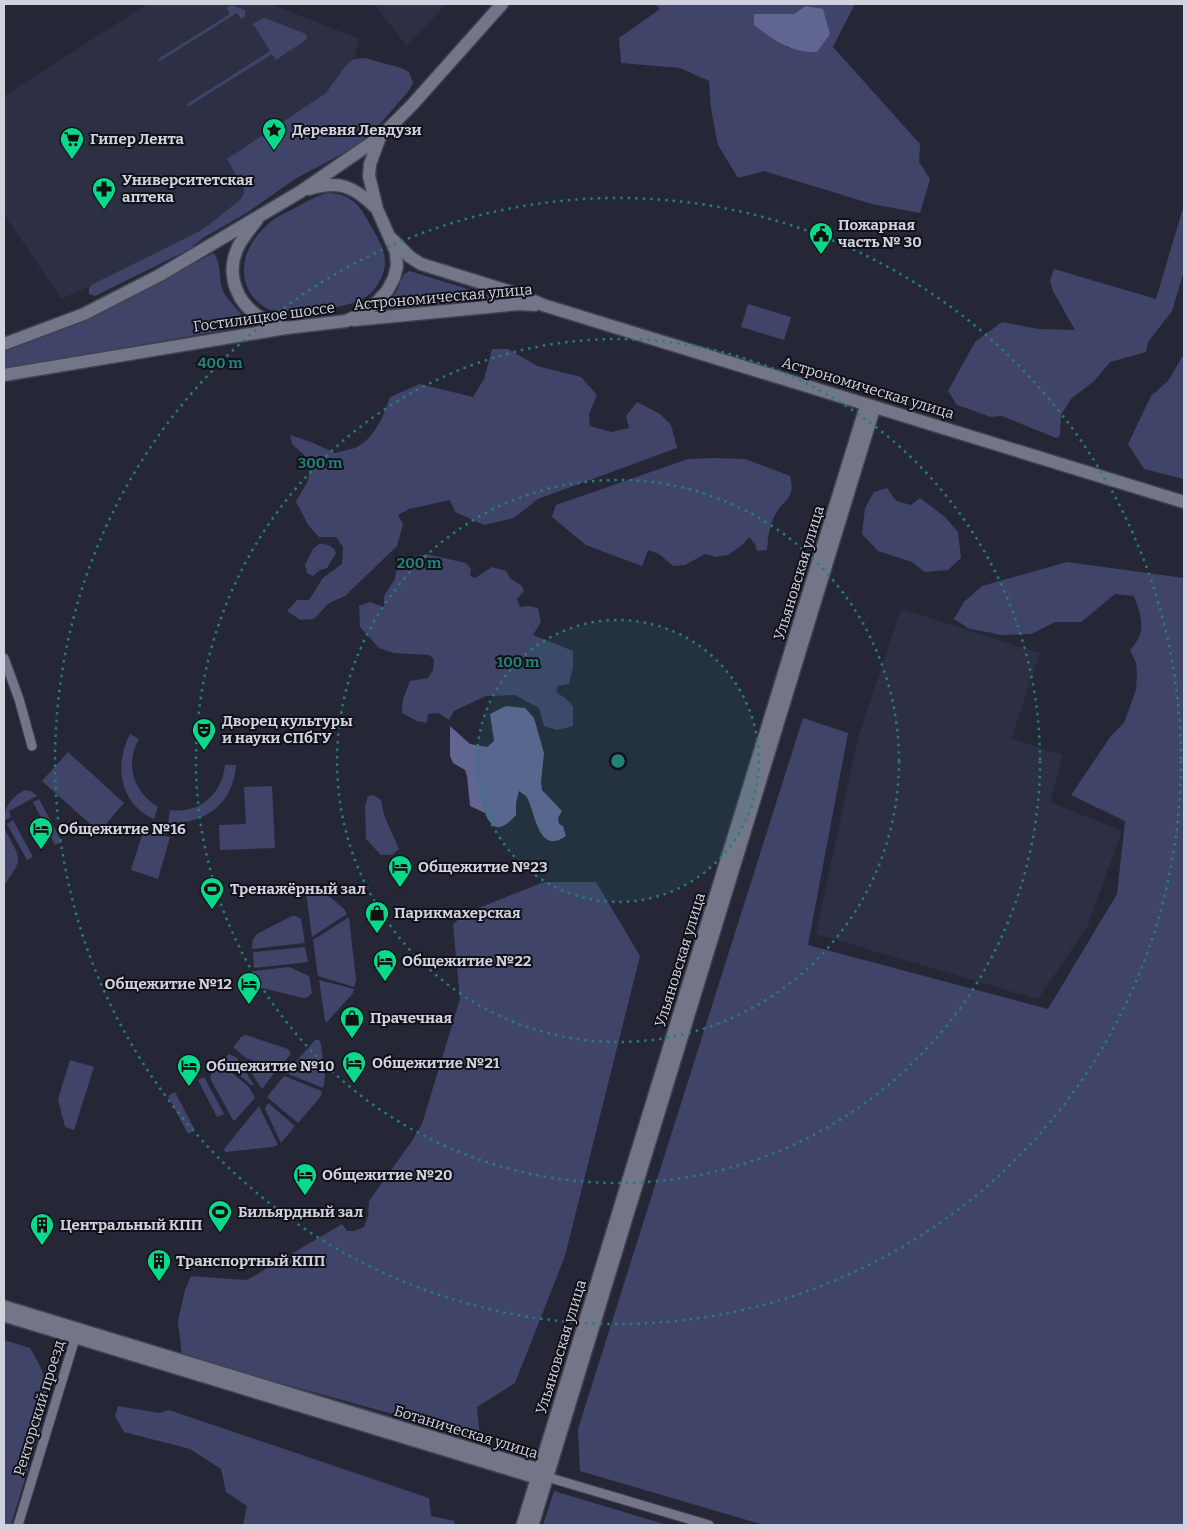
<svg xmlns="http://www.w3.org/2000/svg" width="1188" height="1529" viewBox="0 0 1188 1529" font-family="Bitter,serif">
  <rect width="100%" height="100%" fill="#252737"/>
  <path fill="#2d3045" d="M147,4H271L359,39L354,59L328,96L250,196L209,231L61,299L4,214V96Z
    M374,4H446L407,46Z
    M901,609L1040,653L1011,739L1063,755L1050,802L1122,831L1088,925L1038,999L816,934L858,738Z"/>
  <path fill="#404468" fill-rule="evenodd" d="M655,4H855L833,47L920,144L919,162L930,179L920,213L872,204L764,171L738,178L718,145L711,109L709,81L680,68L621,63L619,38L660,9ZM805,6L790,49L754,25L755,14H794Z
    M232,5L245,10V17L241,19L237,13L160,61L158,59L230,14L226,7Z
    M265,18L306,34L307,39L276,60L272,54L189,106L187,104L270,51L253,24L261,19Z
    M366,58C380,64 396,64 409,72L413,83L408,92L379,125L355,147L295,179L248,212L203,238L188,250L95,296L89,294V287L93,284L202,230L240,200L244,194V189L227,159L326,93L347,64L354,59Z
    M328,193C353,194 361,207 372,228C382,245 391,261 380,280C377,286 373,292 368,295C350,310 310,309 287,312C273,313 263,308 254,298C234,274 246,244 267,225C275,217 287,212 297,207C307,201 316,196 328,193Z
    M1184,205V271L1172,311L1148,342L1146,352L1110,362L1094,381L1071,399L1061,415L1060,436L1056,438L1002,416L991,417L957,405L948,391L975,342L1002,322L1039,329L1075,330L1053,291L1050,280L1054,269L1156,299Z
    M214,253C222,265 218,278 223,291C229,304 244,312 247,326L4,369V351L91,316Z
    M410,271L490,296L489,300L394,310L388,308V305L397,290L404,274Z
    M748,304L791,317L784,340L741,327Z
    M492,349H508L537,366L581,377L597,395L589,414L590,426L611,432L629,428L626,416L637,402L660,414L671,425L677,448L538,499L514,518L484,525L455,512L450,500L409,509L398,515L403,524L397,546L345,596L329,603L314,619L300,620L287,611L297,600H309L323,578L342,564L343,547L336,537H319L308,525L296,501L308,481L311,461L292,444L290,435L311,442L335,453C341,451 349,450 355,448C374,439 384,416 390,397L420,384L473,397L484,379Z
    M1184,354V479L1144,469L1128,444L1151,396L1168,381Z
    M714,458L745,459L790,476C796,499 784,498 775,515C769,526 768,538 767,550L757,551L755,544L749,537L742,545L728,555L716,557L705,554L685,565L673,566L659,554L648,550L642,566L586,545L552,517L556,505L688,459Z
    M887,488L896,501L911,505L920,498L945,517L958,532L961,558L948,570L925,572L912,562L878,551L862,534L865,508L874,492Z
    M319,544C327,544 333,545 336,553L327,568L320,570L313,576L307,573L305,565L313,549Z
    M426,554L466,563L471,569L470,576L475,578L492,567L506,571L511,579L522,586L524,591L517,599L520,607L528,606L538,608L541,622L533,635L573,651V668L569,684L558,686L556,692L565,698L573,706V726L557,730L544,726L539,708L515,695L486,696L454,711L449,720L439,713L428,714L427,723L417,721L402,713L403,699L410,681L428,678L433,670L434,659L429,655L394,653L379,648L360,627L359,606L370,602L384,607V596L395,579L398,562Z
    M1067,562L1184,578V1525H764L580,1471L578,1429L803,718L848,733L808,945L1048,1009L1117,894L1125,821L1071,795L1111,736L1124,723L1136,690L1137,675L1136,663L1130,650C1147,632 1142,618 1134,596L1115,594L1081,622H1055L1031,634L1002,635L970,629L954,619L964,602L982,586Z
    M130,734L139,739C124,765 134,792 158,807L154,819C119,803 114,765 130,734Z
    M68,752L124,803L99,832L42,781Z
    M225,765H236C233,804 206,824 168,823L170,810C200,814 222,794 225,765Z
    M272,786L275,848L220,850L219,825L246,824L244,787Z
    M25,790L31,791L37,796L9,811L11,817L5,820C3,807 13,796 25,790Z
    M373,795L381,800L384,815L399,849L392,855H381L366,839L365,806L368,796Z
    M39,799L62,842L55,845L33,802Z
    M13,820L33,857L27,860L7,824Z
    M4,828C19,857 26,857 4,885Z
    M143,832L170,837L158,879L131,870Z
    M544,882H596L640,956L565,1256L515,1383L477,1407L480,1438L182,1356L178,1321L185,1290L191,1276L244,1280L249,1279L342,1224L347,1231H354L364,1227L368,1216L369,1201L412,1141L422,1124L460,999L453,925L463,914Z
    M313,886L318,887L344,909L347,914L312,937L306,893Z
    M292,916H296L301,919L305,943L252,949L253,939L257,934Z
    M349,917L356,980L354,987L318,976L313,940Z
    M305,947L308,962L254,968L253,952Z
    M289,967L309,976L312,993L308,997L303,998L262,988L256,982L254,971Z
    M319,980L354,989L353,993L327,1022L325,1021Z
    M246,1035L288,1049L291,1054L277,1070L246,1058L233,1047L242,1036Z
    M315,1040H319L321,1044L325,1077L323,1088L286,1073Z
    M229,1054L237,1058L254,1085H251L222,1060Z
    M70,1060L94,1067L74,1130L65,1127L58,1099Z
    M243,1060L275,1072L262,1089Z
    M220,1063L249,1087L255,1098L235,1120H233L210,1078L212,1073Z
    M284,1076L322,1091L321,1096L298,1123L267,1097Z
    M204,1077L224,1114L217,1117L198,1080Z
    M175,1092L195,1130L188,1134L168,1096Z
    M268,1103L295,1126L281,1143L265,1109Z
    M259,1106L278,1145L272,1147L225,1152L224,1149Z
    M4,1340L30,1348C44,1371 48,1382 46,1409L11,1525H4Z
    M118,1406L159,1413L169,1410L429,1498L431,1516L455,1521L454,1525H243L247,1506L226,1492L221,1469L190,1449L124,1432L115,1416Z
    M554,1491L667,1525H543Z"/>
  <path fill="#606591" d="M805,6L823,9L830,34L817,52C790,53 775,41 754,25V14H794Z
    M506,706L525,708L534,718L544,753L541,782L542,790L562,811L558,818L559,824L563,826L566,836C537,857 535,808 526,796C524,794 521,793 519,791L516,803V815C503,830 493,833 485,813L470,806L467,776L465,770L453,763L450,756V726L470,744L487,747L494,741L490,714Z"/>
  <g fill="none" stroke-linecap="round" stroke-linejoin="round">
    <g stroke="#414250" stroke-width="11">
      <path id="minor" d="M4,658L19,699L32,746
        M547,1477L709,1525
        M18,1525L77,1332"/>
    </g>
    <g stroke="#414250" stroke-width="14">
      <path id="tertiary" d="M4,1306L539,1469L544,1474
        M4,1316L536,1478L543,1477
        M522,1525L866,404
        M533,1525L875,407"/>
    </g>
    <g stroke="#414250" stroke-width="15">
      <path id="secondary" d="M309,189C339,180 354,186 376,208
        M257,220C251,228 244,236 239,245C224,274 237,306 265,320C272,323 279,325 286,328
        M391,238L410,257L421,264L518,294L543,305L1184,502
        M354,320L519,304L535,305
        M4,344L84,314L160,275L300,192L380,137L412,105L502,4
        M4,375L286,328L346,321L363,313L377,302L387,291L394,278L397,266L396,252L377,209L369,176L370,164L380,137"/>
    </g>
    <use href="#minor" stroke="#737689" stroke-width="9"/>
    <use href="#tertiary" stroke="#737689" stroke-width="11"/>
    <use href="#secondary" stroke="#737689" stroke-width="12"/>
  </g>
  <circle cx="618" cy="761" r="141" fill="#227f79" fill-opacity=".12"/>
  <g fill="none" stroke="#227f79" stroke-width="2.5" stroke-dasharray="2.5 5">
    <circle cx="618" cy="761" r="141"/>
    <circle cx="618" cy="761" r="281"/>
    <circle cx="618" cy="761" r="422"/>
    <circle cx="618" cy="761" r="563"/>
  </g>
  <defs>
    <g id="sight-pin" transform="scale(1.25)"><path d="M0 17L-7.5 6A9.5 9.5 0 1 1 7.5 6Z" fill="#08d98b" stroke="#101118"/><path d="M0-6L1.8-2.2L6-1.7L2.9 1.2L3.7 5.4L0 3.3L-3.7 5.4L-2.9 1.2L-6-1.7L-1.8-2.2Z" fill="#111"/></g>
    <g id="supermarket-pin" transform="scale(1.25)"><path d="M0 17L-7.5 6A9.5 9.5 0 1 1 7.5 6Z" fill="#08d98b" stroke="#101118"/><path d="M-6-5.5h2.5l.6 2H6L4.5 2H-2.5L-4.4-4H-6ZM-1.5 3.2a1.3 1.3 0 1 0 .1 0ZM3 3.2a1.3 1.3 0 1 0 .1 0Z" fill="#111"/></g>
    <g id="pharmacy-pin" transform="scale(1.25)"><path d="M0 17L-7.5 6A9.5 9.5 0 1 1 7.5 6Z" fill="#08d98b" stroke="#101118"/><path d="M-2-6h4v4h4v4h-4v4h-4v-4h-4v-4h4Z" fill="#111"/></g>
    <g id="civic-pin" transform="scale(1.25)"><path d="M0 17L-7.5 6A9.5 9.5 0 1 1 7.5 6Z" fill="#08d98b" stroke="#101118"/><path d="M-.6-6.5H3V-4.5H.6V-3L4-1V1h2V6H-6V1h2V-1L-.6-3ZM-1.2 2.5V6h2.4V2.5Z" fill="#111"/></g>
    <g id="theatre-pin" transform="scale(1.25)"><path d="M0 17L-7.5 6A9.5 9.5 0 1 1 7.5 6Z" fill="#08d98b" stroke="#101118"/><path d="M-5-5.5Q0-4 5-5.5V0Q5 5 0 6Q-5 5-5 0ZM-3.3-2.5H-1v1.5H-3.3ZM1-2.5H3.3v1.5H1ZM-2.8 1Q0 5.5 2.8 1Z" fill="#111"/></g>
    <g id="hotel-pin" transform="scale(1.25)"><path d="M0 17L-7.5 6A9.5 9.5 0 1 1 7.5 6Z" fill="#08d98b" stroke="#101118"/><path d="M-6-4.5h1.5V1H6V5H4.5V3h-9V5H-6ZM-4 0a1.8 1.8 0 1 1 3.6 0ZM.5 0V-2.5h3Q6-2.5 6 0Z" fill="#111"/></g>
    <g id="stadium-pin" transform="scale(1.25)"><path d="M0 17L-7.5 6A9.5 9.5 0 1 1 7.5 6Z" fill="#08d98b" stroke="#101118"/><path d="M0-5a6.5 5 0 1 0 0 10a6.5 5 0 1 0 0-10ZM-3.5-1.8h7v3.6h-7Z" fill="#111"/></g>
    <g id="shop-pin" transform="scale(1.25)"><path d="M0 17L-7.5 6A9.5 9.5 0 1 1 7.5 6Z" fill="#08d98b" stroke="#101118"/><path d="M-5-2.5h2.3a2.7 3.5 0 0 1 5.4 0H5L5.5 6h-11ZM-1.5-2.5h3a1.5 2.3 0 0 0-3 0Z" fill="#111"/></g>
    <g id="building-pin" transform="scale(1.25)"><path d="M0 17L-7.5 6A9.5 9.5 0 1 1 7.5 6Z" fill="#08d98b" stroke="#101118"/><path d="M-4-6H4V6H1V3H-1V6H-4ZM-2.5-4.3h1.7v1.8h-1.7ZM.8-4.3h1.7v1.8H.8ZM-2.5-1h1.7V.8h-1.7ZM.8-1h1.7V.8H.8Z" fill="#111"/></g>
  </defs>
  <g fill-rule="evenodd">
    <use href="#sight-pin" x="274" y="130"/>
    <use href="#supermarket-pin" x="72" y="139"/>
    <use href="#pharmacy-pin" x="104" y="189"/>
    <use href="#civic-pin" x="821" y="234"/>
    <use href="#theatre-pin" x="204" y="730"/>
    <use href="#hotel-pin" x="41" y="829"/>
    <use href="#hotel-pin" x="400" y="867"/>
    <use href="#stadium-pin" x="212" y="889"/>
    <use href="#shop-pin" x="377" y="913"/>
    <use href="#hotel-pin" x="385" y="961"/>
    <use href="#hotel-pin" x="249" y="984"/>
    <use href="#shop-pin" x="352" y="1018"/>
    <use href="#hotel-pin" x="354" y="1063"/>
    <use href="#hotel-pin" x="189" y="1066"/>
    <use href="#hotel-pin" x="305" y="1175"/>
    <use href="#stadium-pin" x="220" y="1212"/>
    <use href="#building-pin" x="42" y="1225"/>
    <use href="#building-pin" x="159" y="1261"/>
  </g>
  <g text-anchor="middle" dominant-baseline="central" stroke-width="4" stroke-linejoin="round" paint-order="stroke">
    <g font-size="15" font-weight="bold" fill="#d0d2dd" stroke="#101118" text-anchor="start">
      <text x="292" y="130">Деревня Левдузи</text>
      <text x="90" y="139">Гипер Лента</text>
      <text x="122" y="180">Университетская<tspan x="122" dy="17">аптека</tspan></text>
      <text x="838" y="225">Пожарная<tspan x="838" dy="17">часть № 30</tspan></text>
      <text x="222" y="721">Дворец культуры<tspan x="222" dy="17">и науки СПбГУ</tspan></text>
      <text x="58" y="829">Общежитие №16</text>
      <text x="418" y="867">Общежитие №23</text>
      <text x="230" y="889">Тренажёрный зал</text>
      <text x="394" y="913">Парикмахерская</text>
      <text x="402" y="961">Общежитие №22</text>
      <text x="232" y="984" text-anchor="end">Общежитие №12</text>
      <text x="370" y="1018">Прачечная</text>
      <text x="372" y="1063">Общежитие №21</text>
      <text x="206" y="1066">Общежитие №10</text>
      <text x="322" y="1175">Общежитие №20</text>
      <text x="238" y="1212">Бильярдный зал</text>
      <text x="60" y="1225">Центральный КПП</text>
      <text x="176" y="1261">Транспортный КПП</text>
    </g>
    <g font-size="15" fill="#d0d2dd" stroke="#101118">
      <text transform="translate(443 297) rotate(-5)">Астрономическая улица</text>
      <text transform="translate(264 317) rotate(-8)">Гостилицкое шоссе</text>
      <text transform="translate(868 388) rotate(17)">Астрономическая улица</text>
      <text transform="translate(799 573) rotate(-73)">Ульяновская улица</text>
      <text transform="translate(680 960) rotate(-73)">Ульяновская улица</text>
      <text transform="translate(561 1347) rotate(-73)">Ульяновская улица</text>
      <text transform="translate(39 1408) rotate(-73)">Ректорский проезд</text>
      <text transform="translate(466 1432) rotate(17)">Ботаническая улица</text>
    </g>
  </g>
  <circle cx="618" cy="761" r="8" fill="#227f79" stroke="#101118" stroke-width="2.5"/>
  <g font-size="15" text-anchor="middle" font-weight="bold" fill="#227f79" stroke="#101118" stroke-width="4" stroke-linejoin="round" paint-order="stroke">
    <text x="220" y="368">400 m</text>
    <text x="320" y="468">300 m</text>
    <text x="419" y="568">200 m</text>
    <text x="518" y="667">100 m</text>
  </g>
  <rect width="1188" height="1529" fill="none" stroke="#d0d2dd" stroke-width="10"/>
</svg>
